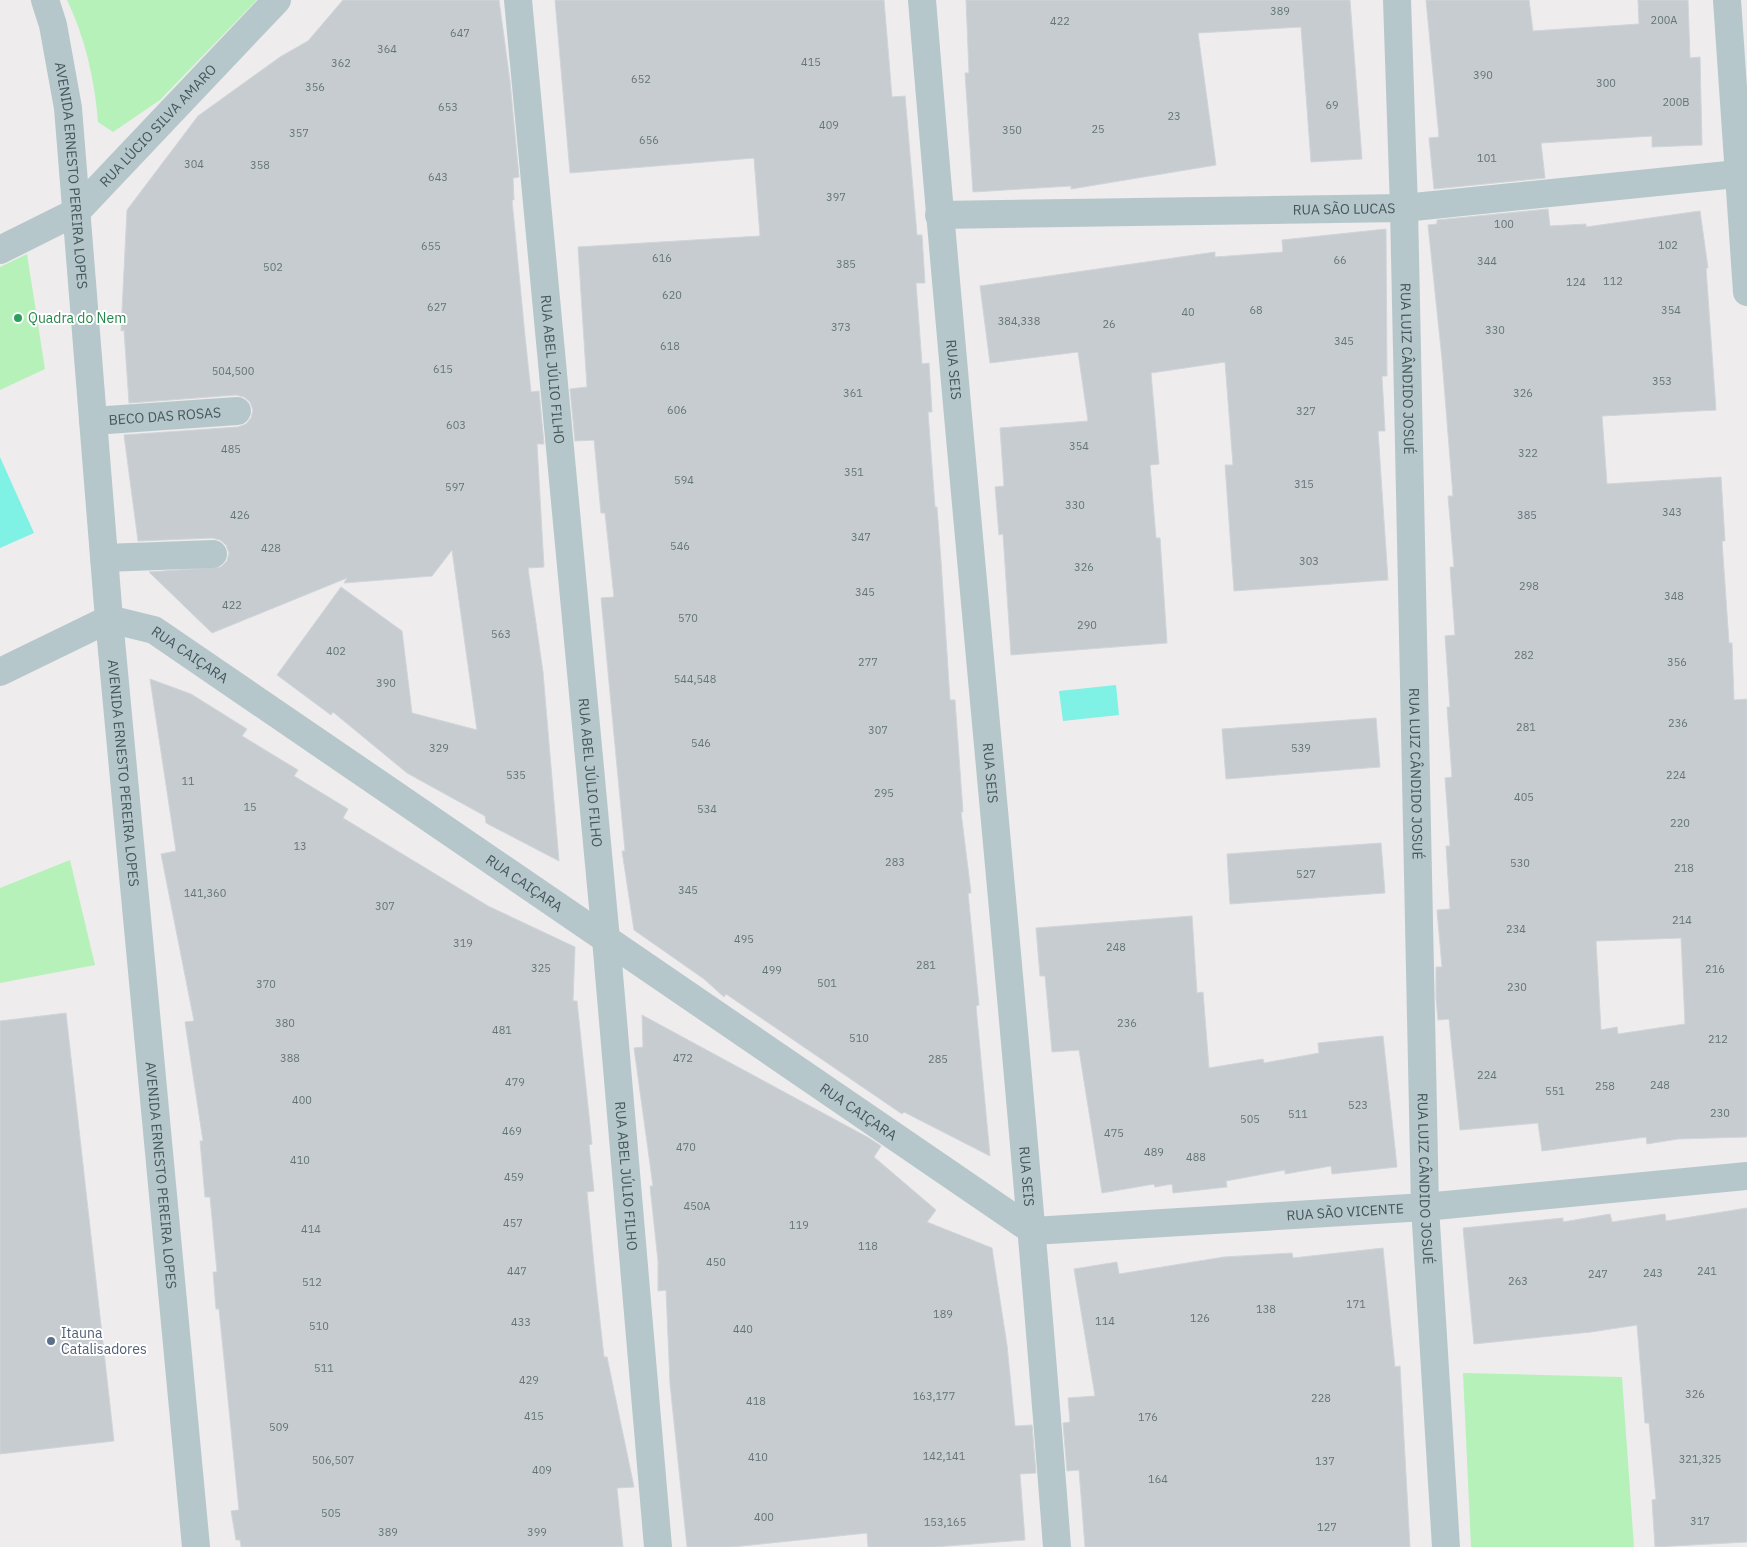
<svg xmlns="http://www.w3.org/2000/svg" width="1747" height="1547" viewBox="0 0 1747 1547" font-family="'IBM Plex Sans',sans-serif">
  <rect width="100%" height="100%" fill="#efeced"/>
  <path fill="#b6f1ba" d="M67,0H257L160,100L113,132L98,122C95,81 85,37 67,0Z
    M27,254L45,369L0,390V267Z
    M70,860L95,965L0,983V888Z
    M1463,1373L1622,1377L1634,1547H1471Z"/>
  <path fill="#80f1e5" d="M0,457L34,533L0,548Z
    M1116,685L1119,715L1063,721L1059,691Z"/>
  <path fill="#c6ccd0" stroke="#d0d5d9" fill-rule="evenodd" d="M343,0H499L510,81L519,177L513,178L514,200H512L525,336L531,392L539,391L544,444H537L544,567L528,568L543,672L559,861L486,823L485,816L407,773L333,712L331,715L277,675L341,587L402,631L412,713L477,730L452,550L432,576L344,583L347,578L212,633L149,572L221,567L227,561L229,553L226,545L220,540L212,538L138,541L124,435L238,427L246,424L251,418L253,410L250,402L244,397L236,395L129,403L124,330L121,331L127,210L198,116L280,57L308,41Z
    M555,0H884L892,97L905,96L917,235H922L925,283H916L922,364L929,363L932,412H928L935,507H937L941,561L950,700H955L963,812H961L971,893H968L979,1005L976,1006L990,1156L904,1112L902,1114L726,994L724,997L704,979L634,930L622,851H625L601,598L614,597L605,513H601L594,440L575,441L570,389L587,387L578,247L760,236L754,158L570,173Z
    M966,0H1350L1362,159L1311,162L1301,27L1198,33L1216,165L1071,189V186L973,192L965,73H969Z
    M1426,0H1529L1533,31L1639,24L1638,0H1688L1690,58L1700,57L1702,145L1652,147V136L1541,143L1545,178L1434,189L1429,138L1439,137Z
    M1548,209L1550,226L1586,224V227L1700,211L1708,268H1706L1716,410L1602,416L1607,484L1721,477L1725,541H1722L1729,643H1732L1734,700L1747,699V1137L1678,1139L1647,1144L1646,1137L1542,1151L1538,1123L1460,1130L1449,1019L1438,1020L1436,998V967H1442L1437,910L1450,909L1446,846H1450L1445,778L1452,777L1447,707H1450L1445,636L1455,635L1450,567H1454L1448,496H1453L1442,359L1428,225L1437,224V220ZM1681,938L1685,1024L1618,1034L1617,1027L1601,1030L1596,941Z
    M1386,229L1387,376H1382L1385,431H1378L1388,580L1234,591L1225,465H1233L1225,362L1151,373L1159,464L1150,465L1156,538H1160L1167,643L1011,655L1003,534L999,535L995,487L1004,486L1000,428L1088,421L1078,352L990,363L980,286L1215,252V257L1283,252L1282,240Z
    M150,679L191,694L247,729L242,736L298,770L294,776L348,809L343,818L488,906L575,947L573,1001H577L592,1144L589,1145L594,1191L587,1192L596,1285L604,1357H607L634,1487L617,1488L623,1547H241L240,1540H236L231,1511L239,1510L219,1309H216L213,1272H217L210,1197H205L200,1141H203L185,1022L194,1021L161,854L176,851Z
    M1376,718L1380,767L1226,779L1222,729Z
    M1381,843L1385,893L1230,904L1227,854Z
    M1192,916L1197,993L1203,992L1209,1068L1263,1059L1264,1063L1319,1053L1318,1043L1383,1036L1397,1167L1332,1174L1331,1166L1285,1174V1170L1226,1181L1227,1187L1173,1193L1172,1184L1155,1187L1154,1184L1102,1193L1079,1050L1052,1052L1045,976H1040L1036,928Z
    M66,1013L114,1441L0,1454V1021Z
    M642,1015L869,1138L881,1146L874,1157L936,1210L927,1222L992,1248L1007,1345L1015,1426L1032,1425L1036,1473L1020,1474L1025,1540L934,1547H868L867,1533L732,1547H687L670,1384L666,1290L658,1291V1261L650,1186H653L634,1048L643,1047Z
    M1747,1208V1542L1655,1547L1652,1500L1656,1499L1649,1423H1645L1637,1325L1591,1332L1474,1344L1463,1228L1563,1218V1222L1610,1214L1612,1222L1665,1214L1666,1221Z
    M1383,1248L1395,1367L1400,1366L1410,1547H1085L1079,1470L1067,1471L1063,1423L1070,1422L1068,1398L1095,1396L1074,1269L1117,1262L1119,1274L1224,1257L1292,1253L1293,1258Z"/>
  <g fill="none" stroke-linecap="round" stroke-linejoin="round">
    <g stroke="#b6c7cb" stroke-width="28">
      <path id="s1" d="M45,0L53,25L68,108L109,619L196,1547"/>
      <path id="s2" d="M518,0L606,939L658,1547"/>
      <path id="s3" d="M922,0C964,516 1018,1031 1057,1547"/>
      <path id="s4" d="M1397,0L1404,208L1425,1207L1446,1547"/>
      <path d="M1727,0L1747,292"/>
      <path id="s5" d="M939,215L1404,208L1747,173"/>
      <path id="s6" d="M0,250L76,212L277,0"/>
      <path id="s7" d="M93,421L237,411"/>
      <path d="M104,558L213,554"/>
      <path id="s8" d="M0,672L109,619L154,630L1033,1231L1425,1207L1747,1176"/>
    </g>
  </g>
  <circle fill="#2e9e5b" stroke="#fff" stroke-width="2" cx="18" cy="318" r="5"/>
  <circle fill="#5c6f8a" stroke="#fff" stroke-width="2" cx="51" cy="1341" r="5"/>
  <g text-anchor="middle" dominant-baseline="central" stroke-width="4" stroke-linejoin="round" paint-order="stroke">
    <g font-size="11" fill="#647478">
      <text x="1280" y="11">389</text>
      <text x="1664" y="20">200A</text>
      <text x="1060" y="21">422</text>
      <text x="460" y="33">647</text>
      <text x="387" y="49">364</text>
      <text x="811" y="62">415</text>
      <text x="341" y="63">362</text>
      <text x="1483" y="75">390</text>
      <text x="641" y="79">652</text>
      <text x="1606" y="83">300</text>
      <text x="315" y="87">356</text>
      <text x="1676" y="102">200B</text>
      <text x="1332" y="105">69</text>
      <text x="448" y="107">653</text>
      <text x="1174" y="116">23</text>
      <text x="829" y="125">409</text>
      <text x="1098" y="129">25</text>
      <text x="1012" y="130">350</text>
      <text x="299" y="133">357</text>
      <text x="649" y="140">656</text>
      <text x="1487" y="158">101</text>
      <text x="194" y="164">304</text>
      <text x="260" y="165">358</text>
      <text x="438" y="177">643</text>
      <text x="836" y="197">397</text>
      <text x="1504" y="224">100</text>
      <text x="1668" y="245">102</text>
      <text x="431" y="246">655</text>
      <text x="662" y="258">616</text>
      <text x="1340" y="260">66</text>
      <text x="1487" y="261">344</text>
      <text x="846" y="264">385</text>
      <text x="273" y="267">502</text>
      <text x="1613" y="281">112</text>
      <text x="1576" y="282">124</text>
      <text x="672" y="295">620</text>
      <text x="437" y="307">627</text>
      <text x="1256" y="310">68</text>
      <text x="1671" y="310">354</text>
      <text x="1188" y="312">40</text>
      <text x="1019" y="321">384,338</text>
      <text x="1109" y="324">26</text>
      <text x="841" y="327">373</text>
      <text x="1495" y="330">330</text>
      <text x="1344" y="341">345</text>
      <text x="670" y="346">618</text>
      <text x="443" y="369">615</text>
      <text x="233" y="371">504,500</text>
      <text x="1662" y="381">353</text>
      <text x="853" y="393">361</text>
      <text x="1523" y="393">326</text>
      <text x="677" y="410">606</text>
      <text x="1306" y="411">327</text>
      <text x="456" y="425">603</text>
      <text x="1079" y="446">354</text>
      <text x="231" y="449">485</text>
      <text x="1528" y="453">322</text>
      <text x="854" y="472">351</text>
      <text x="684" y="480">594</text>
      <text x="1304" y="484">315</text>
      <text x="455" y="487">597</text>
      <text x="1075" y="505">330</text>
      <text x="1672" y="512">343</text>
      <text x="240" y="515">426</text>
      <text x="1527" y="515">385</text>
      <text x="861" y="537">347</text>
      <text x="680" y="546">546</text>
      <text x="271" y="548">428</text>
      <text x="1309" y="561">303</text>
      <text x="1084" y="567">326</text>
      <text x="1529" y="586">298</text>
      <text x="865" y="592">345</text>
      <text x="1674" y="596">348</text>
      <text x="232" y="605">422</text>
      <text x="688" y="618">570</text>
      <text x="1087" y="625">290</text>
      <text x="501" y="634">563</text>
      <text x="336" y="651">402</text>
      <text x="1524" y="655">282</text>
      <text x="868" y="662">277</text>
      <text x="1677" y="662">356</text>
      <text x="695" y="679">544,548</text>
      <text x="386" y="683">390</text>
      <text x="1678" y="723">236</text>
      <text x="1526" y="727">281</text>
      <text x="878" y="730">307</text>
      <text x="701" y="743">546</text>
      <text x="439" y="748">329</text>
      <text x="1301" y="748">539</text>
      <text x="516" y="775">535</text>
      <text x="1676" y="775">224</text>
      <text x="188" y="781">11</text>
      <text x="884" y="793">295</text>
      <text x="1524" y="797">405</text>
      <text x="250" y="807">15</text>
      <text x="707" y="809">534</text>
      <text x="1680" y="823">220</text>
      <text x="300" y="846">13</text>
      <text x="895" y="862">283</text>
      <text x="1520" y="863">530</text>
      <text x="1684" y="868">218</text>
      <text x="1306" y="874">527</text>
      <text x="688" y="890">345</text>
      <text x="205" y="893">141,360</text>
      <text x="385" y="906">307</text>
      <text x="1682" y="920">214</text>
      <text x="1516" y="929">234</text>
      <text x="744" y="939">495</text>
      <text x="463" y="943">319</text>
      <text x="1116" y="947">248</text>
      <text x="926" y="965">281</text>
      <text x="541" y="968">325</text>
      <text x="1715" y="969">216</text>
      <text x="772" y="970">499</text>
      <text x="827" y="983">501</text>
      <text x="266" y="984">370</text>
      <text x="1517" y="987">230</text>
      <text x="285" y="1023">380</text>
      <text x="1127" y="1023">236</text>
      <text x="502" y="1030">481</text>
      <text x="859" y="1038">510</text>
      <text x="1718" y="1039">212</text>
      <text x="290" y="1058">388</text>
      <text x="683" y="1058">472</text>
      <text x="938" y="1059">285</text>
      <text x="1487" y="1075">224</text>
      <text x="515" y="1082">479</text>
      <text x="1660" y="1085">248</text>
      <text x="1605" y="1086">258</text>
      <text x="1555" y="1091">551</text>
      <text x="302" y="1100">400</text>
      <text x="1358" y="1105">523</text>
      <text x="1720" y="1113">230</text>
      <text x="1298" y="1114">511</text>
      <text x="1250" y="1119">505</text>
      <text x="512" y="1131">469</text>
      <text x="1114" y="1133">475</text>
      <text x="686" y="1147">470</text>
      <text x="1154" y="1152">489</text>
      <text x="1196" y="1157">488</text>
      <text x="300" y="1160">410</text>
      <text x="514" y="1177">459</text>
      <text x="697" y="1206">450A</text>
      <text x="513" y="1223">457</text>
      <text x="799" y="1225">119</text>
      <text x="311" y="1229">414</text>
      <text x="868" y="1246">118</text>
      <text x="716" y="1262">450</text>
      <text x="517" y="1271">447</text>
      <text x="1707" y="1271">241</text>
      <text x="1653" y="1273">243</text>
      <text x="1598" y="1274">247</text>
      <text x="1518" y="1281">263</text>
      <text x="312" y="1282">512</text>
      <text x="1356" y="1304">171</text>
      <text x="1266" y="1309">138</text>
      <text x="943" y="1314">189</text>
      <text x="1200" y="1318">126</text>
      <text x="1105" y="1321">114</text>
      <text x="521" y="1322">433</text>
      <text x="319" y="1326">510</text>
      <text x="743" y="1329">440</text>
      <text x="324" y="1368">511</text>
      <text x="529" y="1380">429</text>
      <text x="1695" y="1394">326</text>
      <text x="934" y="1396">163,177</text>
      <text x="1321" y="1398">228</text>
      <text x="756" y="1401">418</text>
      <text x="534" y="1416">415</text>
      <text x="1148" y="1417">176</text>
      <text x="279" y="1427">509</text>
      <text x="944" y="1456">142,141</text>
      <text x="758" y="1457">410</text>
      <text x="1700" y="1459">321,325</text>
      <text x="333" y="1460">506,507</text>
      <text x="1325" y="1461">137</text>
      <text x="542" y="1470">409</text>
      <text x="1158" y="1479">164</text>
      <text x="331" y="1513">505</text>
      <text x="764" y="1517">400</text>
      <text x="1700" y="1521">317</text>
      <text x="945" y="1522">153,165</text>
      <text x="1327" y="1527">127</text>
      <text x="388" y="1532">389</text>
      <text x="537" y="1532">399</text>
    </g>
    <g font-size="14" fill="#44575b" stroke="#fff">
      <text stroke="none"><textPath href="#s6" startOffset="204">RUA LÚCIO SILVA AMARO</textPath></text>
      <text stroke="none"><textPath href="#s1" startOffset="178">AVENIDA ERNESTO PEREIRA LOPES</textPath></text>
      <text stroke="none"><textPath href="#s5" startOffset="405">RUA SÃO LUCAS</textPath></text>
      <text stroke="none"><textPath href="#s4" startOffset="369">RUA LUIZ CÂNDIDO JOSUÉ</textPath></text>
      <text stroke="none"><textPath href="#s2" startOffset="371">RUA ABEL JÚLIO FILHO</textPath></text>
      <text stroke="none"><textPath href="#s3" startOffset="371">RUA SEIS</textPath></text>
      <text stroke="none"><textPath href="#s7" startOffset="72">BECO DAS ROSAS</textPath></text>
      <text stroke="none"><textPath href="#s8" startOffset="211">RUA CAIÇARA</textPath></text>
      <text stroke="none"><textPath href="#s1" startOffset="778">AVENIDA ERNESTO PEREIRA LOPES</textPath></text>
      <text stroke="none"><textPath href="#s2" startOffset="776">RUA ABEL JÚLIO FILHO</textPath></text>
      <text stroke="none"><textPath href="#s3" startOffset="776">RUA SEIS</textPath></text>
      <text stroke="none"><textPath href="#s4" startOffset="774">RUA LUIZ CÂNDIDO JOSUÉ</textPath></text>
      <text stroke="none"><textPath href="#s8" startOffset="616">RUA CAIÇARA</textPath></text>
      <text stroke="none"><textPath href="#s8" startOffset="1021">RUA CAIÇARA</textPath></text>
      <text stroke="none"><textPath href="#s1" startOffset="1182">AVENIDA ERNESTO PEREIRA LOPES</textPath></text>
      <text stroke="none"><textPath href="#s2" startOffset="1181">RUA ABEL JÚLIO FILHO</textPath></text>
      <text stroke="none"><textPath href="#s3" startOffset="1181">RUA SEIS</textPath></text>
      <text stroke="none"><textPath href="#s4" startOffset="1179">RUA LUIZ CÂNDIDO JOSUÉ</textPath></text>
      <text stroke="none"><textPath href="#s8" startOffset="1545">RUA SÃO VICENTE</textPath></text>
    </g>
    <g font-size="14" fill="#27864d" stroke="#fff" text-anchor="start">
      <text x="28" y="318">Quadra do Nem</text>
    </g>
    <g font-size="14" fill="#4e5e75" stroke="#fff" text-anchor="start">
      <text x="61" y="1333">Itauna<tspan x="61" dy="16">Catalisadores</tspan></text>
    </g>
  </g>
</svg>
